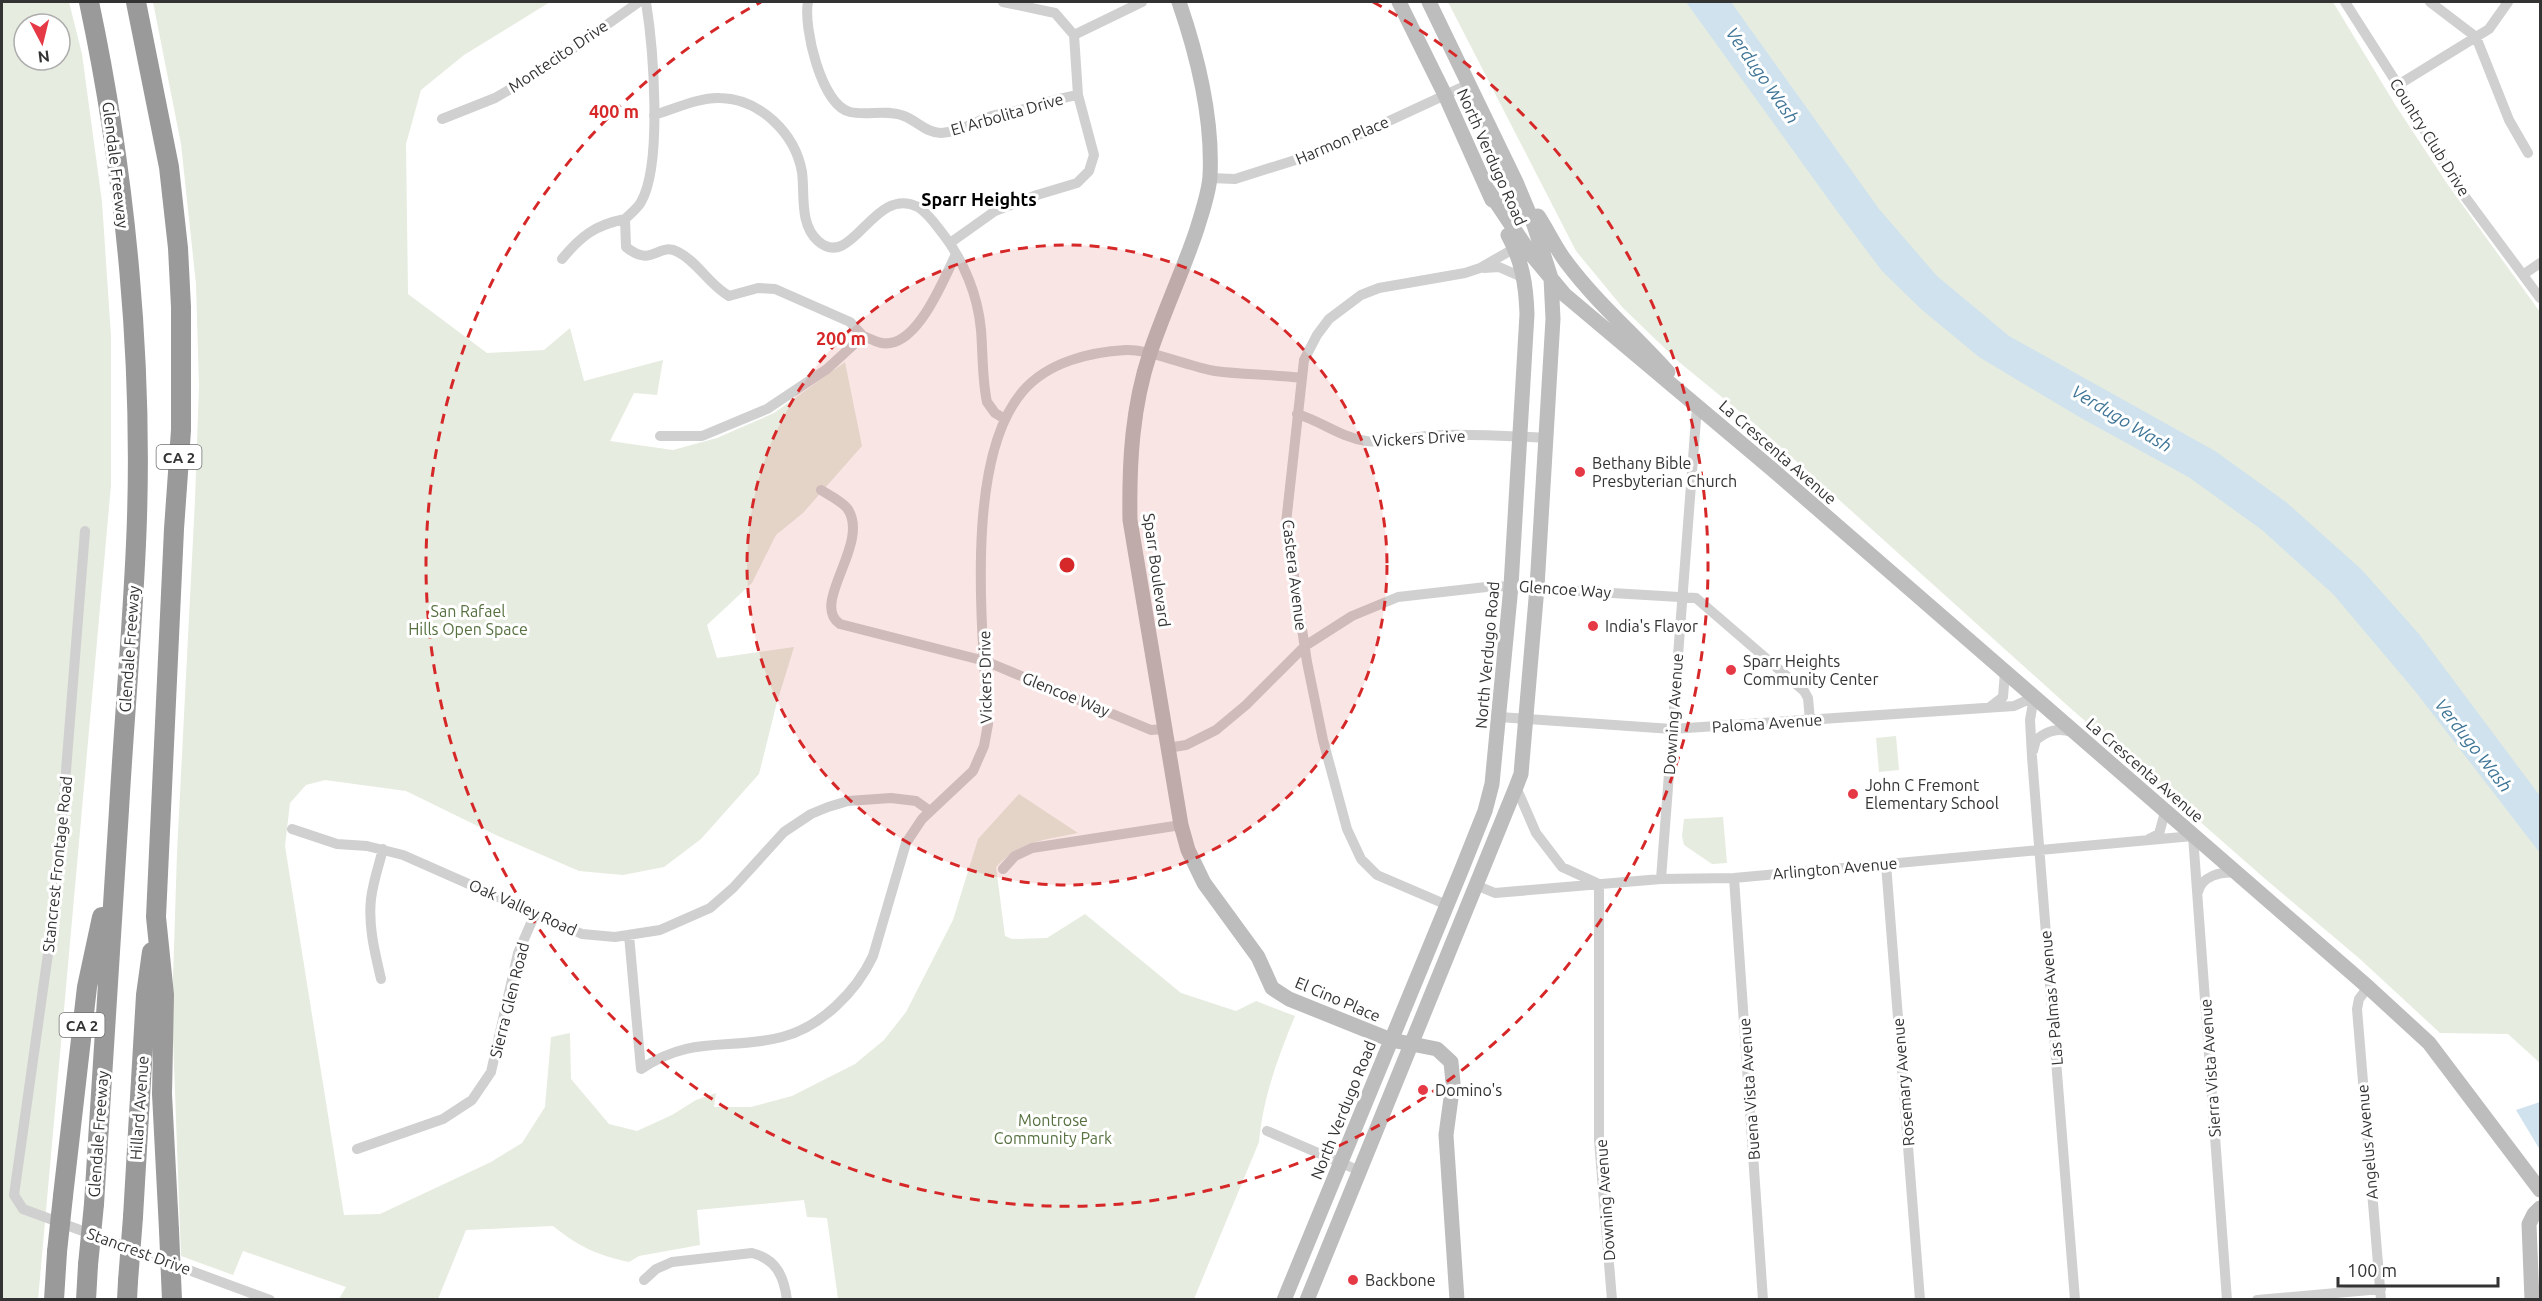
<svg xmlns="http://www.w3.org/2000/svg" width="2542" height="1301" viewBox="0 0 2542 1301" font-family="Ubuntu,sans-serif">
  <rect width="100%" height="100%" fill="#fff"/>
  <path fill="#e6ecdf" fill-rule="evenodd" d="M2,2H69L82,54L102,202L111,336V485L38,1300L2,1299ZM24,24H60V60H24Z
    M153,2H550L464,55L421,90L406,144L408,294L487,353L544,350L570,328L584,381L663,360L657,395L634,393L610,441L673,450L717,438L774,413L845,362L862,446L803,513L776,535L752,583L707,625L717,658L794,647L776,706L759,774L701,839L664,867L623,875L579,871L498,836L406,791L325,780L306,785L290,803L285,846L344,1215L380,1214L491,1162L522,1143L545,1107L551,1037L570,1033L571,1079L609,1124L637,1131L672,1115L696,1100L716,1093L714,1107H751L792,1096L855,1064L884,1040L906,1012L953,920L978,839L1019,794L1078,833C1044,840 1020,841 996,867L1005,936L1012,939L1047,938L1085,914L1181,993L1236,1011L1256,1001L1295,1016C1278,1057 1263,1097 1259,1142L1194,1299H838L827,1218L807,1217L804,1200L697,1210L700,1245L639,1256L629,1262C597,1255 579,1247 553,1226L466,1230L438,1299H339L346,1287L243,1251L233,1275L181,1256L172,1010L177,853L195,500L199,386L196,284L181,144Z
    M1448,2H2333L2396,106L2448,185L2540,312V1063L2508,1034L2440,1033L2360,959L2263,877L2068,706L1756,425L1679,362L1623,308L1576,251Z
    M1896,736L1899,770L1879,772L1876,738Z
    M1723,817L1727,863L1712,864L1684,845L1682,836L1684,819Z"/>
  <path fill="#cfe2ee" d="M1686,2H1731L1879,209L1937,276L2009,336L2215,451L2286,502L2361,569L2419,634L2540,796V853L2415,691L2333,594L2262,530L2190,478L2081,418L1979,357L1921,309L1882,271L1834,207Z
    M2540,1102V1150L2516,1110Z"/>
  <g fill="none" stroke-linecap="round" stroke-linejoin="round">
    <path stroke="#d0d0d0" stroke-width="10" d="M646,2C653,46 663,164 641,202C638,208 630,214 625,219L626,247C653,269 658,241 678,252C698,262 709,285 729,296L758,288L775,289L850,322L863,336
      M808,2C803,26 821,105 850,112C867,116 886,109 904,116C917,121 927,133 941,133C959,132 973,123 989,117C999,113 1010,113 1020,110C1039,105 1058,98 1078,95
      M2345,2L2398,85L2457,186L2540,298
      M2430,2L2476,37L2509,120L2528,153
      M1074,35L1142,2
      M2398,85L2489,29L2508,2
      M654,115C674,109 700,97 720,98C760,99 795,133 802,172C805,194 799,224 818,241C853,272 873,184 918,207C928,213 936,225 943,234C964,261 978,296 981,330C983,354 982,379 987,402L995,413L1005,419
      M442,119L495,98L543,70L639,2
      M1210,178L1235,179L1324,151L1469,84
      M950,243L995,211L1037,195L1077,183L1089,171L1094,155L1078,95L1074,35L1055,13L1003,2
      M562,259C581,236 595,225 625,219
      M1484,268L1499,267L1524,278
      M2524,274L2540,263
      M1297,414C1321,421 1340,437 1366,441C1391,444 1414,436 1439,435C1475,434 1511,436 1546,438
      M660,436H702L767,409L827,369L863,336C872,339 880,345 890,343C920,339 944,279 956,254
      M821,490C829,495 841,501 847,508C872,542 809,604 840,624L985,661L1151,730L1164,729
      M85,531L56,897L14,1195L23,1209L270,1300
      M2034,697L2030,720L2032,757L2075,1300
      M1990,707L2003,697L2005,672
      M1499,717L1672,729L2014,706L2034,697
      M1167,748L1186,745L1216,730L1246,705L1305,646L1352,616L1398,597L1495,586L1696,598L1804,691L1808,698L1810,720
      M2033,751L2036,740C2048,730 2058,728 2072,732
      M1516,787L1536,833L1562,867L1599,884V1140L1612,1300
      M292,829L337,844L367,846L403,855L582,934L615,937L660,930L710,908L733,888L784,832L811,814L828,807L848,801L891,798L916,801L930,811
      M2149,839L2159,834L2165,812
      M1886,864L1920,1300
      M1003,869L1015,856L1032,848L1181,825
      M1734,878L1763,1300
      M1661,879L1697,406
      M1478,886L1495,893L1661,879L1734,878L2193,836L2227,1300
      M2198,892C2202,876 2221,871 2236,873
      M1447,905L1377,875L1361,859L1347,829L1323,740L1307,662L1286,523L1304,360L1317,335L1329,319L1361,295L1379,288L1465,273L1480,268L1515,248
      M629,935L641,1069C693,1034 729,1051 782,1037C821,1027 856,992 873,956L906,843L922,819L973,771L984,746L988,724C983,636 963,460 1023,391C1048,362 1090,352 1126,350C1149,349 1190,367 1215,371C1244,375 1273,374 1301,378
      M381,979C375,953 368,926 371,899C373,882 379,865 383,849
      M2368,987L2359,999L2357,1009L2381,1300
      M1267,1131L1360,1171
      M357,1149L443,1119L472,1100L491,1072L518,953L535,914
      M644,1280L656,1269L672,1262L752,1253C776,1259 784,1276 787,1300
      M2257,1300L2381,1289"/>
    <path stroke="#bdbdbd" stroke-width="15" d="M1179,2C1198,57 1213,117 1210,176C1209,193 1202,212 1197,229C1183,271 1164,311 1150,353C1132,407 1129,463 1130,520L1181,825L1188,850L1204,883L1258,957L1272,988L1289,999L1391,1040L1437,1049L1451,1062L1453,1083L1446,1135L1457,1300
      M1399,2L1445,95L1492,200
      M1488,190L1530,253L1565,295L1773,470L2368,987L2429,1043L2540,1190
      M1538,216C1548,231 1556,249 1567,263C1597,303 1635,335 1668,372
      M1284,1300L1461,871L1485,811L1492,784L1511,586L1527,314C1526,284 1522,261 1508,235
      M1307,1300L1516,787L1521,774L1537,587L1553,319L1551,278L1534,225L1516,182L1429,2
      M2532,1300L2529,1224L2534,1214L2540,1208"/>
    <path stroke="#9a9a9a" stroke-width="20" d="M89,2C126,176 144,366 136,544C132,633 124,722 119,810C110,942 102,1073 94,1204
      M136,2L169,167L178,248L181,307V430L174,529L156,917L164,995L162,1094L169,1230
      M63,1196L87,987L102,917
      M133,1217L146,995L152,952
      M54,1300L57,1252
      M86,1300L88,1265
      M127,1300L128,1281"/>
    <path stroke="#9a9a9a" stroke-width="20" d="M169,1230L172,1300
      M57,1252L63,1196
      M88,1265L94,1204
      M128,1281L133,1217"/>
  </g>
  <circle cx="1067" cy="565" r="320" fill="#d62828" fill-opacity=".12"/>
  <g fill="none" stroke="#d62828" stroke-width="3" stroke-dasharray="10 8">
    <circle cx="1067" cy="565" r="320"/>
    <path d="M1373 2A641 641 0 1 1 761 2"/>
  </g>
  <g fill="#e63946" stroke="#fff" stroke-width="2">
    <circle cx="1580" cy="472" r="6"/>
    <circle cx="1593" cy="626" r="6"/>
    <circle cx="1731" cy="670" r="6"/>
    <circle cx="1853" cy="794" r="6"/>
    <circle cx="1423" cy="1090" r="6"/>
    <circle cx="1353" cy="1280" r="6"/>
  </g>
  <g text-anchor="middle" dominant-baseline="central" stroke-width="6" stroke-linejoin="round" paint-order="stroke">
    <g fill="#fff" stroke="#707070" stroke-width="1.5">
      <rect x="156.5" y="445" width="45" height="24" rx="4.5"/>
      <rect x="59.5" y="1013" width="45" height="24" rx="4.5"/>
    </g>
    <g font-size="15" font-weight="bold" fill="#333">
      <text x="179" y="457">CA 2</text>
      <text x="82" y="1025">CA 2</text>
    </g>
    <g font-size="16" fill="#333" stroke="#fff">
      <text transform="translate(558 56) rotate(-34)">Montecito Drive</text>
      <text transform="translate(1007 114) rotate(-16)">El Arbolita Drive</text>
      <text transform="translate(2430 137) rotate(58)">Country Club Drive</text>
      <text transform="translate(1342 140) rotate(-23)">Harmon Place</text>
      <text transform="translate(1492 157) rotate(66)">North Verdugo Road</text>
      <text transform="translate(116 165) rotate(83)">Glendale Freeway</text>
      <text transform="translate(1419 438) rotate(-3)">Vickers Drive</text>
      <text transform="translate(1778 452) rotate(41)">La Crescenta Avenue</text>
      <text transform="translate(1157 570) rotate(82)">Sparr Boulevard</text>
      <text transform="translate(1295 575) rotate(83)">Castera Avenue</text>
      <text transform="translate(1565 589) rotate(4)">Glencoe Way</text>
      <text transform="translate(129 649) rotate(-86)">Glendale Freeway</text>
      <text transform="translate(1487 655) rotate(-85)">North Verdugo Road</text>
      <text transform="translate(985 677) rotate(-91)">Vickers Drive</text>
      <text transform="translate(1066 694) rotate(22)">Glencoe Way</text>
      <text transform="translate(1673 714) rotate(-86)">Downing Avenue</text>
      <text transform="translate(1767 723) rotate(-4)">Paloma Avenue</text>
      <text transform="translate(2145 770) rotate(41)">La Crescenta Avenue</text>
      <text transform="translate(57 864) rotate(-84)">Stancrest Frontage Road</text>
      <text transform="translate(1835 868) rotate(-5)">Arlington Avenue</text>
      <text transform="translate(523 907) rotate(24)">Oak Valley Road</text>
      <text transform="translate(2051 998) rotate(-95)">Las Palmas Avenue</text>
      <text transform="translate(1338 999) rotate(23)">El Cino Place</text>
      <text transform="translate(509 1000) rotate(-76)">Sierra Glen Road</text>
      <text transform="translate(2210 1068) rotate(-94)">Sierra Vista Avenue</text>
      <text transform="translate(1903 1082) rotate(-95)">Rosemary Avenue</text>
      <text transform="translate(1749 1089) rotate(-94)">Buena Vista Avenue</text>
      <text transform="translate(139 1108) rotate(-86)">Hillard Avenue</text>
      <text transform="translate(1343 1110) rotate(-68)">North Verdugo Road</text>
      <text transform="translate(98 1134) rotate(-86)">Glendale Freeway</text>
      <text transform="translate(2367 1142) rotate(-95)">Angelus Avenue</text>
      <text transform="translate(1605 1200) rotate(-94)">Downing Avenue</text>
      <text transform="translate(139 1251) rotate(20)">Stancrest Drive</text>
    </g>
    <g font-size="16" fill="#333" stroke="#fff" text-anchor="start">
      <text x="1592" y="463">Bethany Bible<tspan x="1592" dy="18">Presbyterian Church</tspan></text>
      <text x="1605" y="626">India's Flavor</text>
      <text x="1743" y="661">Sparr Heights<tspan x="1743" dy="18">Community Center</tspan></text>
      <text x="1865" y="785">John C Fremont<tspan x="1865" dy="18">Elementary School</tspan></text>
      <text x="1435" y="1090">Domino's</text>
      <text x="1365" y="1280">Backbone</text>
    </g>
    <g font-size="16" fill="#56703f" stroke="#fff">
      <text x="468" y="611">San Rafael<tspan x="468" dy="18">Hills Open Space</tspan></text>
      <text x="1053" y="1120">Montrose<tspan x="1053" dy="18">Community Park</tspan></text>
    </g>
    <g font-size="18" font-style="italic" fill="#3f7597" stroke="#fff">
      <text transform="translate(1763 75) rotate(55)">Verdugo Wash</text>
      <text transform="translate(2122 418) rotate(31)">Verdugo Wash</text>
      <text transform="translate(2474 745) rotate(52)">Verdugo Wash</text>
    </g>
    <g font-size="18" font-weight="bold" fill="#000" stroke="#fff">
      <text x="979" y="199">Sparr Heights</text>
    </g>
  </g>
  <circle cx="1067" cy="565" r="9" fill="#d62828" stroke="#fff" stroke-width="3"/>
  <g font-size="18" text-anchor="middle" font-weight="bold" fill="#d62828" stroke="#fff" stroke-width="6" stroke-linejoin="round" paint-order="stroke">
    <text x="614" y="118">400 m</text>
    <text x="841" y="345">200 m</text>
  </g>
  <rect width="2542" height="1301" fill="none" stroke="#333333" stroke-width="6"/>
  <g transform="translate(42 42) rotate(173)"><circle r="28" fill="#ffffff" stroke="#adadad" stroke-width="1.5"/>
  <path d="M0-4.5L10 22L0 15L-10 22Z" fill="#e63946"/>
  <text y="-9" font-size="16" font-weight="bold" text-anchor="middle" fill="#333333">N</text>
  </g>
  <path d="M2338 1277v9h160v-9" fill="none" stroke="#333333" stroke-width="3"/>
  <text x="2347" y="1277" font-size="18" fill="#333333" stroke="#ffffff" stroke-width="4.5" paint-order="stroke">100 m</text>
</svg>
